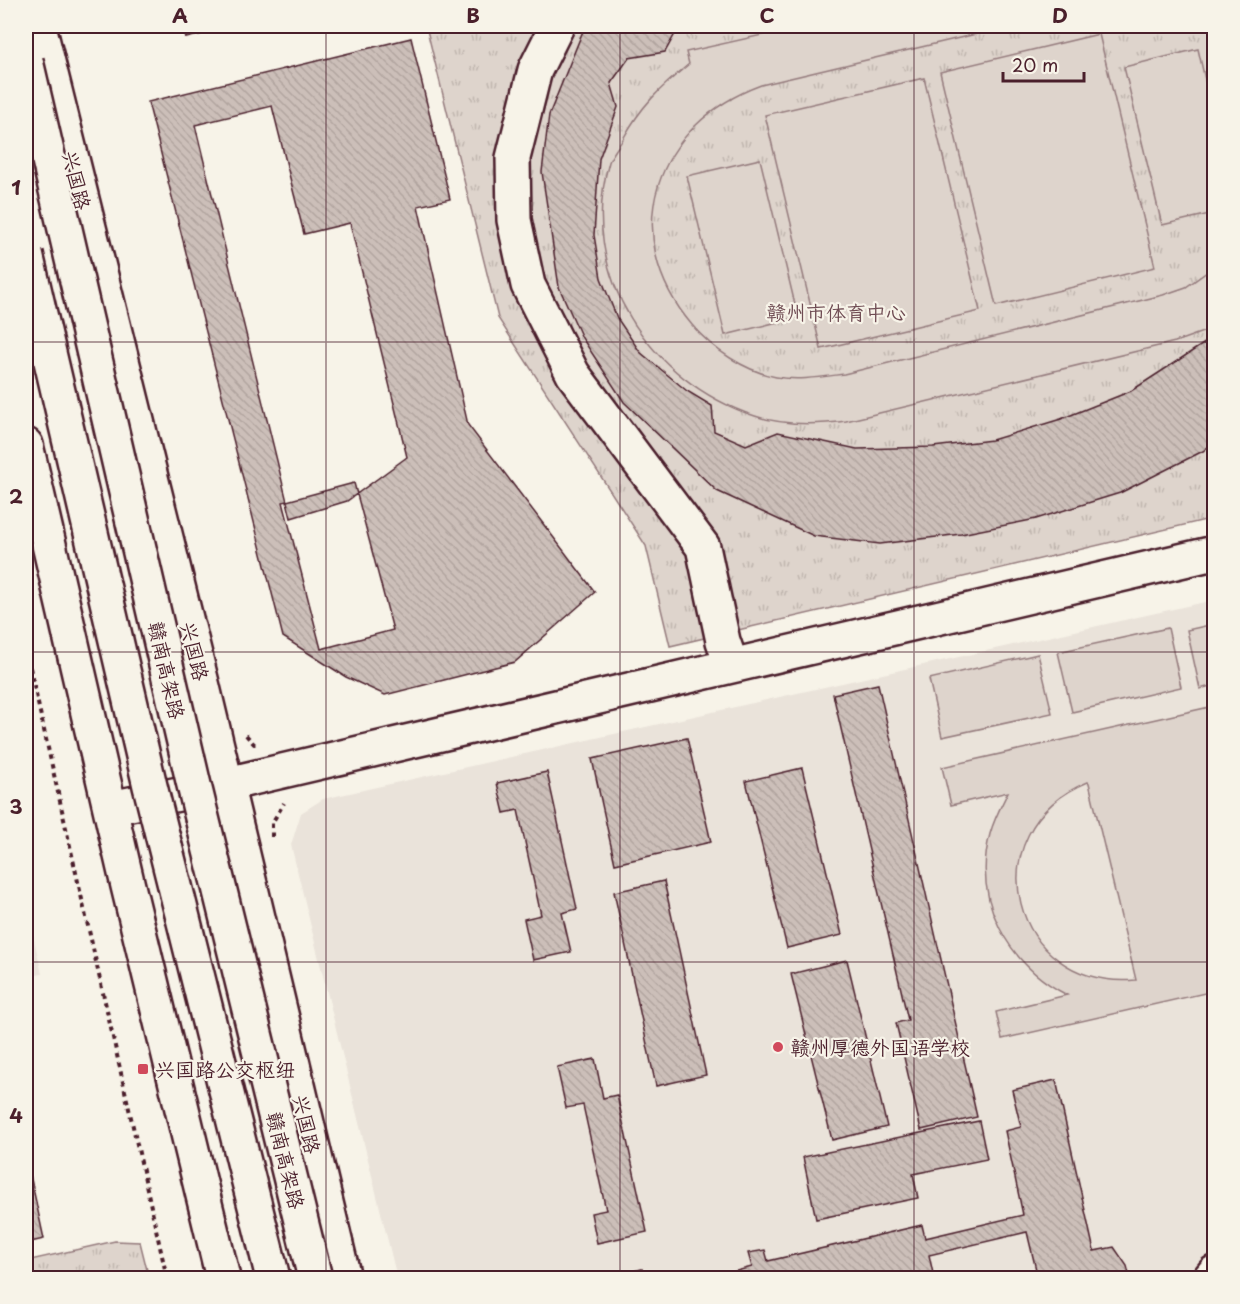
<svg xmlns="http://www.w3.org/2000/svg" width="1240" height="1304" viewBox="0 0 1240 1304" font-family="'Playpen Sans','LXGW WenKai TC',sans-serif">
  <defs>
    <pattern id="park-tufts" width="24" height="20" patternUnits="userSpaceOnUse" patternTransform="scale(1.5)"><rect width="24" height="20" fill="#ded4cc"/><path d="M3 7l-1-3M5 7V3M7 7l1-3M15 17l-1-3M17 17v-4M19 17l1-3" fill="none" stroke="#c0b6af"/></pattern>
    <pattern id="building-back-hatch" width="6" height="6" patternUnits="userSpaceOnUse" patternTransform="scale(1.5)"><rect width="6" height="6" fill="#ccbfb9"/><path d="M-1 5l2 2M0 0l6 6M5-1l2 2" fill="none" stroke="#b1a49f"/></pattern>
  </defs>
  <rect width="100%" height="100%" fill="#f7f3e8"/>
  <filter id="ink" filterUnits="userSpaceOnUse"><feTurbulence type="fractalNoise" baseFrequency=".0167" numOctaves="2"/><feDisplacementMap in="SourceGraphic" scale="12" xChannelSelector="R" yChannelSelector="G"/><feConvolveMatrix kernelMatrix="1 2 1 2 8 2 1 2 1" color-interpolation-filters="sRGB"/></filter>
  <g filter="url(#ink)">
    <path fill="#eae3da" d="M1214,600V1248L1187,1278H397L291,845L301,813L323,799Z
      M26,905L42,974L26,977Z"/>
    <path fill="url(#park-tufts)" stroke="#947a7c" stroke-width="1.5" d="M426,26H1214V518L670,646L646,546L498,318Z
      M115,1241L140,1242L149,1278H26V1261Z"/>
    <path fill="#ded4cc" stroke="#947a7c" stroke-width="1.5" fill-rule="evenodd" d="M802,26H1010L761,85C655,124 616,235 692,325C712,349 745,371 776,377C799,381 821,377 844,374L1163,295L1186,287L1214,267V328L1175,342L846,421C816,425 785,426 755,416C650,382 577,273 609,162C612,154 619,146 623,139C641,106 660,88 689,64L686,52Z
      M1099,34L1155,267L996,306L940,72Z
      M1198,49L1214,119V213L1162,225L1124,67Z
      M924,78L980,311L821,349L765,115Z
      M760,159L798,317L725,335L687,176Z
      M1214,624V685L1200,689L1187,630Z
      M1168,628L1181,687L1072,712L1058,652Z
      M1038,654L1052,713L942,737L929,679Z
      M1214,706V991L1002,1039L996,1012L1067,995C1008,964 972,901 990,834C994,819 1001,806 1008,792L951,805L942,767ZM1088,782L1089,783L1136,980C1010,991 971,830 1088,782Z"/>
    <path fill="url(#building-back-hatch)" stroke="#4a1f2b" stroke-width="1.5" fill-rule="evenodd" d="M183,26H235L186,38Z
      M585,26H685L675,34L665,52L629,58L611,83L618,107L599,159L594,235L601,278L617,318L640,352L687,391L712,406L714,431L746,445L778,432L857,449L933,447L992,440L1061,419L1131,391L1214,337V442L1203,451L1120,493L1036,519L961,534L880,544L814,536L717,491L624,402L582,338L559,287L542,172L549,115Z
      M411,38L450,199L418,206L468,425L595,592L515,662L385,695L346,677L283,637L148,102ZM272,106L304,234L350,223L407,457L347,501L291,518L195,125Z
      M354,483L393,630L321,649L283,502Z
      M878,684L977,1117L921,1130L896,1023L908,1020L833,694Z
      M687,738L711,842L615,864L592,759Z
      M802,768L842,935L787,948L746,781Z
      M547,772L577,909L562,913L571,952L533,960L524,919L541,915L518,810L504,813L497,783Z
      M664,881L706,1075L656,1086L614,892Z
      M847,960L887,1127L832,1140L791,974Z
      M595,1059L603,1098L617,1095L647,1232L597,1243L591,1213L606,1210L583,1105L566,1108L557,1067Z
      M1056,1080L1094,1251L1114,1247L1127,1266L1130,1278H1038L1027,1232L929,1255L934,1278H709L752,1267L748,1253L765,1250L768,1261L922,1225L925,1238L1023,1215L1005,1131L1021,1127L1012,1090Z
      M979,1121L987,1159L913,1174L918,1198L816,1219L803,1157Z
      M26,1156L44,1239L26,1243Z
      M642,1269L644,1278H604Z"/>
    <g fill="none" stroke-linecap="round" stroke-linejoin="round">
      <g stroke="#4a1f2b" stroke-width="38">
        <path id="minor" d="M557,26L535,70L513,158L514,220L528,285L573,374L703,547L723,641L731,664
          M111,808L227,784L1214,553
          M1210,1278L1214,1273"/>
      </g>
      <g stroke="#4a1f2b" stroke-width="38">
        <path id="major" d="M39,26L203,687L344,1278
          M26,445L128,886L223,1278"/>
      </g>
      <path stroke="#4a1f2b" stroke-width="4" stroke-dasharray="4.5 4.5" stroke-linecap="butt" d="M26,650L167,1278
        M246,735L254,744H258
        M272,837V823L284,803"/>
      <use href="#minor" stroke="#f7f3e8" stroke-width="33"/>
      <use href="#major" stroke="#f7f3e8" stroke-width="33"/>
      <g stroke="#4a1f2b" stroke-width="38" stroke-linecap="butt">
        <path id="highway-bridge" d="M26,61L193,781L315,1278
          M26,254L150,786L273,1278"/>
      </g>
      <use href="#highway-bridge" stroke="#f7f3e8" stroke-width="33"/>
    </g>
  </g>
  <path fill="none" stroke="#4a1f2b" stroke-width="1.5" stroke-opacity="0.55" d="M326,26V1278M620,26V1278M914,26V1278M26,342H1214M26,652H1214M26,962H1214"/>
  <g fill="#d1495b" stroke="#f7f3e8" stroke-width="2">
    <circle cx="778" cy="1047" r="6"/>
    <rect x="137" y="1063" width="12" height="12" rx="3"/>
  </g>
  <g text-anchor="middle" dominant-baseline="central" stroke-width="4.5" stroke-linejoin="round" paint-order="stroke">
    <g font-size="20" fill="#4a1f2b" stroke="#f7f3e8">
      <text transform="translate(77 180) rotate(76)">兴国路</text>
      <text transform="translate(195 651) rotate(76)">兴国路</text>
      <text transform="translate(167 670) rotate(77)">赣南高架路</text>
      <text transform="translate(307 1124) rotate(77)">兴国路</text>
      <text transform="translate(286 1160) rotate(76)">赣南高架路</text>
    </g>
    <g font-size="20" fill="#6f4c53" stroke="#f7f3e8">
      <text x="836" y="312">赣州市体育中心</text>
    </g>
    <g font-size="20" fill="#4a1f2b" stroke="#f7f3e8" text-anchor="start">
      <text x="790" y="1047">赣州厚德外国语学校</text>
      <text x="155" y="1069">兴国路公交枢纽</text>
    </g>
  </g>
  <rect width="1240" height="1304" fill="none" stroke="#f7f3e8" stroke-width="66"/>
  <path d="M1003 72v9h81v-9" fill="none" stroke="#4a1f2b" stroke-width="3"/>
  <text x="1012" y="72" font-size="18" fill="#4a1f2b" stroke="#f7f3e8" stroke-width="4.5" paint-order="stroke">20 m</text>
  <rect x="33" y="33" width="1174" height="1238" fill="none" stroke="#4a1f2b" stroke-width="2"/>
  <g font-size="20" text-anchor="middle" font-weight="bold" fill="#4a1f2b">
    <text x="180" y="23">A</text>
    <text x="473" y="23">B</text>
    <text x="767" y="23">C</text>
    <text x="1060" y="23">D</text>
    <text x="16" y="195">1</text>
    <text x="16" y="504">2</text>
    <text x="16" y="814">3</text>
    <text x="16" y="1123">4</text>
  </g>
</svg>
